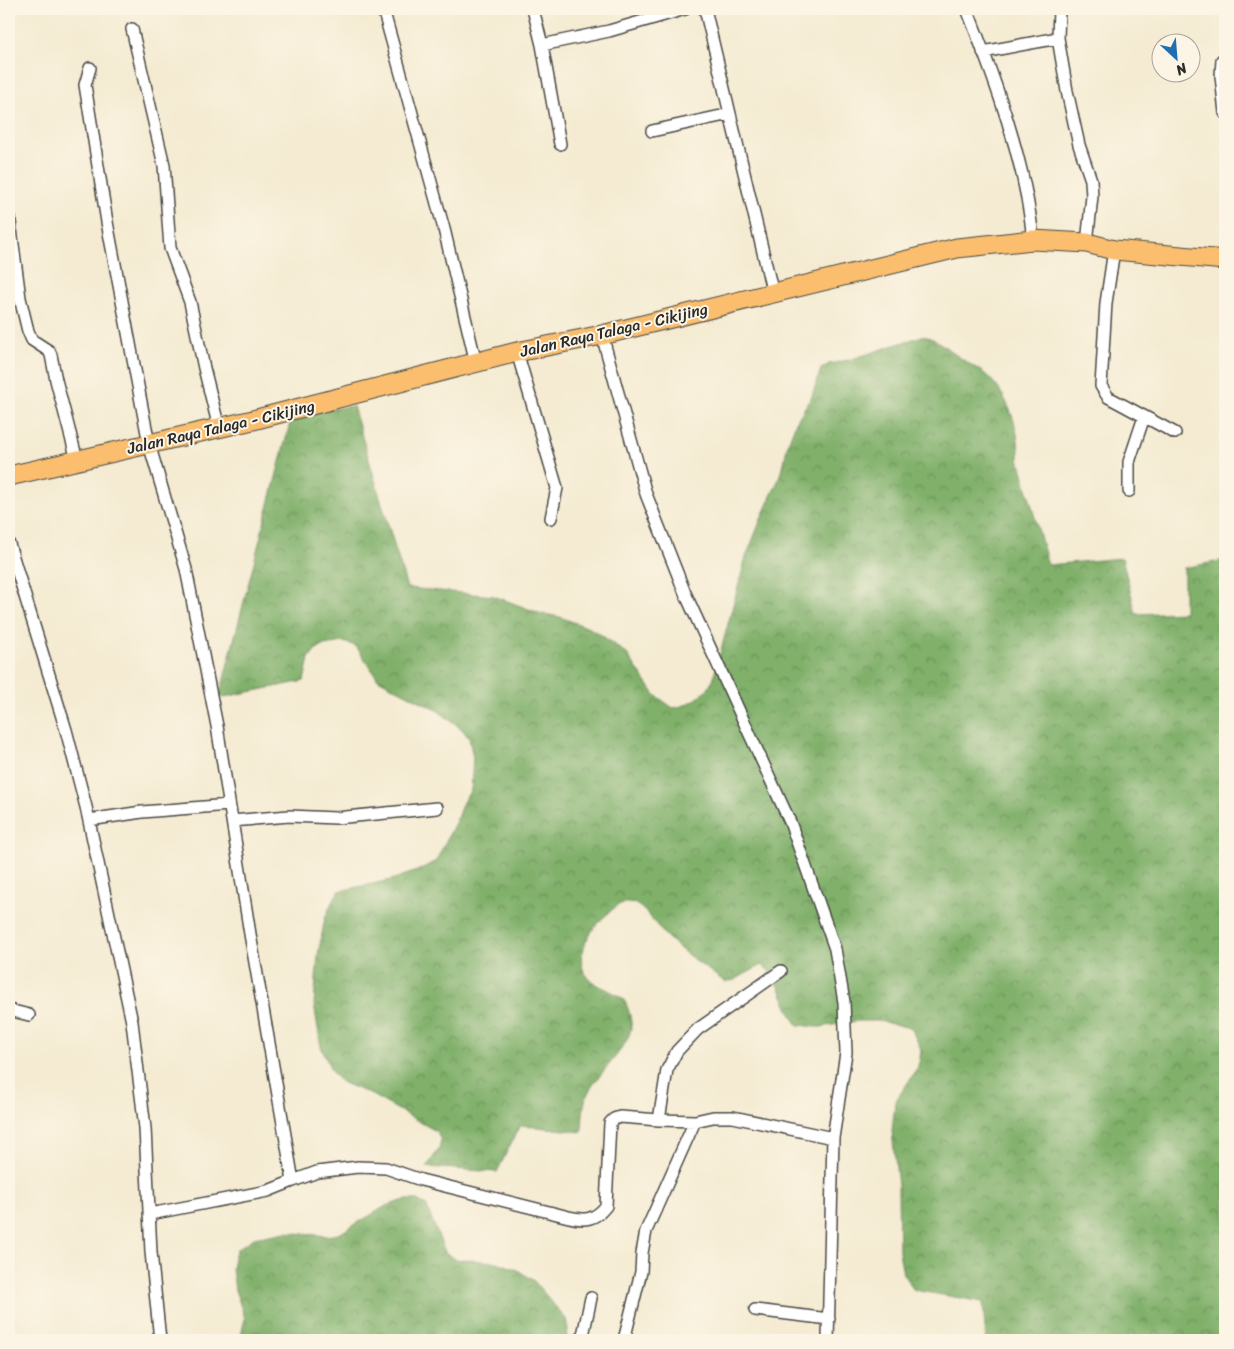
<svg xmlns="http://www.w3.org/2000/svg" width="1234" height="1349" viewBox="0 0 1234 1349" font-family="Sriracha,sans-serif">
  <defs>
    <pattern id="forest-crowns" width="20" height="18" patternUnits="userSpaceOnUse" patternTransform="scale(1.25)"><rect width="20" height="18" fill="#80b06a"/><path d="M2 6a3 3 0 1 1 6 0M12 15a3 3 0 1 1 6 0" fill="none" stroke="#698f57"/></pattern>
  </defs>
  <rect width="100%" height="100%" fill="#fcf5e5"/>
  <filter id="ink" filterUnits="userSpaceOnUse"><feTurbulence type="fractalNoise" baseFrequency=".02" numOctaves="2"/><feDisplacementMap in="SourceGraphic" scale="10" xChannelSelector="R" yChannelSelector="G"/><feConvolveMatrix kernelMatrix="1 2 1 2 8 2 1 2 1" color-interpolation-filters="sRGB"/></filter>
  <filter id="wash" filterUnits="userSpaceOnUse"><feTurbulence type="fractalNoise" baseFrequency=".0096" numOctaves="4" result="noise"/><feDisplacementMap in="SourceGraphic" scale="20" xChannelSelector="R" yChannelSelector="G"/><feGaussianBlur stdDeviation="1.12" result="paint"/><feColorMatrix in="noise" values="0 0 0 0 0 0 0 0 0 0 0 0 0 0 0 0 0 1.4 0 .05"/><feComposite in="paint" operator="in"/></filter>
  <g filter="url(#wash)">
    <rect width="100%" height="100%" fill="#f4ebd2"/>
    <path fill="url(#forest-crowns)" stroke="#566e4a" d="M922,336C938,338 946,349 959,357C967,363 977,368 985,374C1008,393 1020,430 1019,459L1048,565L1122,558L1136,614L1184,612V568L1225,560V1340H986L983,1302L914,1290L903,1274L899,1252L898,1186L892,1131L895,1102L917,1069L920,1059L921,1049L911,1028L879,1021H857L820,1027L798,1025C784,1007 781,978 762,965L734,980L725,982C706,968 685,954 668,938C657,928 642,900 626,902C618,903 610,912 604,917C587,933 569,964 593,982C602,988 615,992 623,999C628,1005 632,1020 631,1028C628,1048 599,1073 589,1091C582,1103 583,1118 582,1132L520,1125L497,1172L427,1167L439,1149L441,1140L436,1131L372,1095L341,1082L333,1074L321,1047L314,1004L318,955L325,918L333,900L339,891L391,880L417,871L436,861L455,823L463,802L471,790L473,758L469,738L462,729L437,710L378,679L356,646L344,642L324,645L315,650L309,658L304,681L219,698L292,415L353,406L407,588L494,596L539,613L560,617L589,628L600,634L627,654L655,695L673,708C689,706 706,695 713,680L746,557L763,514L782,472L788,443L796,422L812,396L821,369L829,364L849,360Z
      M405,1200H417L426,1205L445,1252L454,1259L497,1262L516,1269L533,1280L566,1319L568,1329L566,1340H240L245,1318L235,1290L232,1269L234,1257L237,1249L254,1238L286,1232L327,1236L339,1234L386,1206Z"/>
  </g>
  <g filter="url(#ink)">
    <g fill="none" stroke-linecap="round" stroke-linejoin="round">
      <g stroke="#494844" stroke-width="14">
        <path id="street" d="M383,9L444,229L476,363
          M533,9L542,45L609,31L685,9
          M705,9L773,294
          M967,9C995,80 1026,163 1033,240
          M1059,9L1058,38L1067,91L1079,145L1091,180L1092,196L1087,243
          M132,29L164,165L170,248L190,302L204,368L219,428
          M542,45L560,144
          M983,52L1058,38
          M1222,60L1221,76L1225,113
          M90,68L85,85L107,222L149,444L186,569L217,726L250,934L293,1181L268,1191L150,1214
          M652,131L730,114
          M9,214L20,298L28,331L32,340L49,351L51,355L56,380L77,460
          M1114,250L1106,303L1101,386L1108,397L1175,433
          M602,335L646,494L685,593L790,822L835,949L844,1002L846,1053L833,1138L828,1340
          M517,352L557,488L551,518
          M1129,491V462L1144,417
          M9,544L66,730L86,807L132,1022L145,1128L151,1252L160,1340
          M89,820L142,812L229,805
          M232,821L289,816L336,818L437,808
          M9,1010L29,1015
          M659,1120L695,1121L713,1117H733L833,1138
          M293,1181L317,1172L358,1167L386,1168L421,1180L569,1217C585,1221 595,1220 606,1206L610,1123L614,1119L620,1117L659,1120L667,1070L677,1051L698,1029L781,971
          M755,1310L829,1319
          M582,1340L591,1298
          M624,1340L641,1272L642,1253L646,1231L695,1121"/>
      </g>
      <g stroke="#494844" stroke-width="21">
        <path id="primary" d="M9,476L253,420L517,352L602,335L957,248L1033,240L1087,243L1114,250L1225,260"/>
      </g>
      <use href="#street" stroke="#fff" stroke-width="11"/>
      <use href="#primary" stroke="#fabe6e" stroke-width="19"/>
    </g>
  </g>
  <g text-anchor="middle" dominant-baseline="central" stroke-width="4" stroke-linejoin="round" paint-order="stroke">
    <g font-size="16" fill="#2b2b2b" stroke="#fcf5e5">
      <text transform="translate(614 330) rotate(-13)">Jalan Raya Talaga - Cikijing</text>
      <text transform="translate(221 427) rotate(-13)">Jalan Raya Talaga - Cikijing</text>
    </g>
  </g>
  <rect width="1234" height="1349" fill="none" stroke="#fcf5e5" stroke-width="30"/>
  <g transform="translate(1176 58) rotate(154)"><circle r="24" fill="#fcf5e5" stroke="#a8a49b"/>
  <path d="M0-4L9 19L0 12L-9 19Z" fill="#1f6fb2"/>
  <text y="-8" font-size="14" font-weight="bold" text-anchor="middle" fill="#2b2b2b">N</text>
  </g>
</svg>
